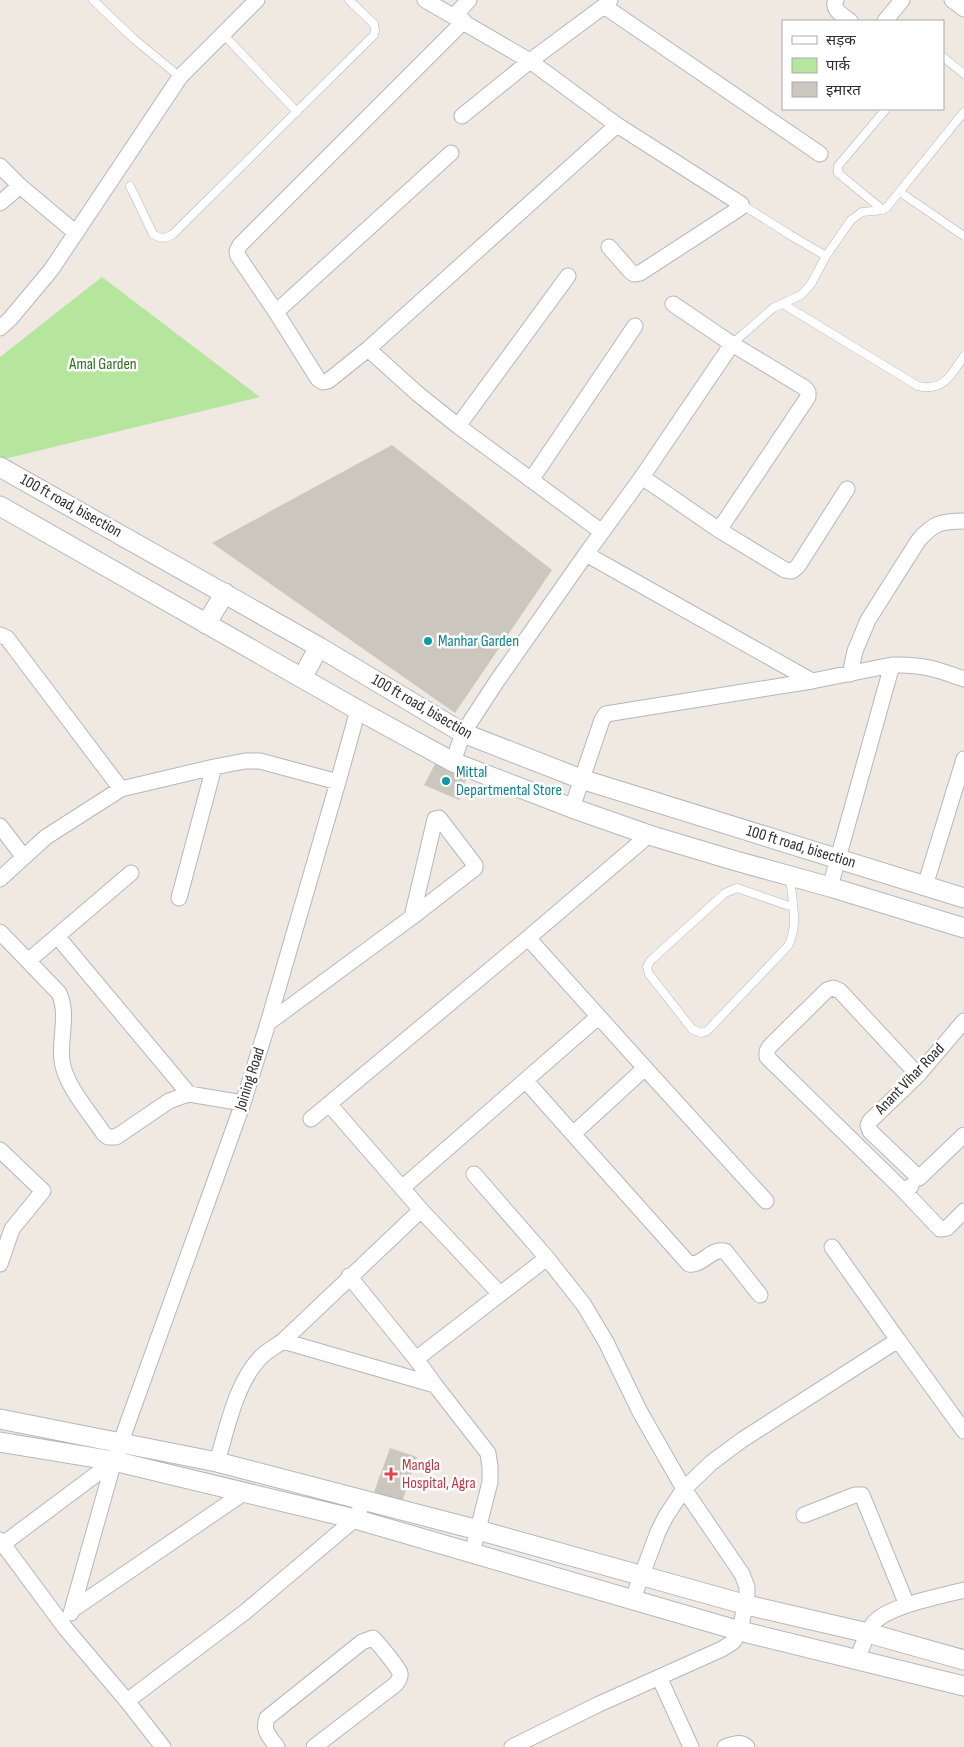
<svg xmlns="http://www.w3.org/2000/svg" width="964" height="1747" viewBox="0 0 964 1747" font-family="'Sofia Sans Condensed','Noto Sans Devanagari',sans-serif">
  <rect width="100%" height="100%" fill="#efe9e1"/>
  <path fill="#b6e59e" d="M102,277L260,397L0,460V357Z"/>
  <path fill="#cbc7bf" d="M392,445L552,570L455,713L212,543Z
    M435,764L467,776L459,800L424,785Z
    M390,1448L417,1457L402,1502L374,1492Z"/>
  <g fill="none" stroke-linecap="round" stroke-linejoin="round">
    <g stroke="#b4b7c1" stroke-width="9">
      <path id="service" d="M93,0L134,39L180,77
        M223,34L297,112
        M943,57L964,74
        M130,186L153,234C161,239 165,239 173,234L374,35L375,31L374,24L349,0
        M900,192L964,236
        M741,204L790,235L826,256
        M883,210L838,173V166L886,109
        M783,304L918,386C944,392 951,375 964,356
        M732,344L773,308L801,295L811,284L826,256L851,220L862,212L883,210L887,207L964,112
        M790,878C792,900 799,926 788,946L707,1031L701,1033L692,1029L649,974L647,967L650,961L725,893L737,888L792,907"/>
    </g>
    <g stroke="#b4b7c1" stroke-width="17">
      <path id="minor" d="M425,0L530,61L617,125L741,204L740,208L640,273L634,274L631,272L609,247
        M836,0C831,10 843,15 850,21
        M952,0L964,9
        M604,6L820,154
        M454,16L469,0
        M464,21L240,245L237,251L238,256L276,312L318,379L323,382L328,381L368,349L617,125
        M885,21L902,0
        M462,116L530,61L604,6L610,0
        M0,166L20,186L76,233
        M0,203L20,186
        M276,312L451,153
        M0,328L10,319L51,270L180,77L257,0
        M732,344L642,477L586,554L812,681
        M368,349L418,394L458,426L602,532
        M458,426L568,276
        M642,477L719,530L808,397V392L805,388L732,344L673,304
        M531,480L635,326
        M719,530L785,570L792,571L798,566L847,489
        M0,635L7,638L121,789
        M850,674L855,651L868,620L918,541C933,523 941,521 964,521
        M453,762L463,733L497,681L586,554
        M572,808L602,720L606,714L812,681L892,665
        M0,826L23,856
        M649,835L528,938L645,1068L573,1134L689,1264C703,1266 710,1248 725,1251L760,1295
        M0,879L46,837L121,789L214,767L245,761H260L338,782
        M925,886L964,759
        M830,887L892,665C922,664 936,669 964,679
        M179,898L214,767
        M0,932L59,993C69,1015 59,1038 62,1061C65,1085 90,1113 104,1134L108,1137H116L169,1101L180,1097L189,1094L243,1103
        M57,936L189,1094
        M28,961L131,873
        M964,1021L918,1075L870,1121L868,1125L870,1131L919,1178L964,1135
        M268,1023L412,917L475,868V865L439,818L435,819L412,917
        M645,1068L766,1201
        M526,1081L573,1134
        M329,1104L402,1188
        M311,1119L528,938
        M0,1150L43,1191L12,1229L0,1264
        M474,1174L547,1258
        M911,1186L905,1192L940,1229L947,1228L964,1211
        M905,1192L767,1057V1051L770,1046L827,990L833,988L840,991L918,1075
        M421,1210L500,1294
        M349,1276L416,1359L435,1385L488,1453L490,1467V1482L472,1553
        M898,1340L964,1431
        M283,1341L435,1385
        M416,1359L547,1258L584,1305L606,1342L640,1412L684,1489L742,1574L747,1587V1595L740,1631L733,1642L722,1649L597,1705L512,1747
        M217,1462C227,1429 236,1382 261,1357C267,1351 276,1346 283,1341L421,1210L402,1188L598,1017
        M804,1515L855,1495H862L907,1605
        M0,1540L66,1629L127,1701L163,1747
        M3,1544L114,1461
        M632,1601L658,1532L666,1516L684,1489L711,1463L742,1440L898,1340L832,1247
        M72,1610L114,1461L243,1103L268,1023L338,782L358,710
        M71,1613L72,1610L245,1492
        M857,1659C862,1648 866,1634 873,1624C886,1606 942,1596 964,1590
        M659,1677L691,1747
        M127,1701L245,1612L355,1519L364,1501
        M277,1747C270,1737 262,1731 267,1718L362,1642L373,1638C378,1643 398,1667 400,1673C401,1678 398,1681 396,1684L314,1747
        M725,1747C733,1744 741,1741 747,1747"/>
    </g>
    <g stroke="#b4b7c1" stroke-width="21">
      <path id="tertiary" d="M0,467L319,647L463,733L581,779L964,898
        M0,506L358,710L453,762L572,808L649,835L736,861L830,887L964,928
        M206,624L225,593
        M302,678L319,647
        M0,1419L217,1462L478,1530L747,1605L868,1633L964,1660
        M0,1442L114,1461L355,1519L740,1631L964,1686"/>
    </g>
    <use href="#service" stroke="#fff" stroke-width="8"/>
    <use href="#minor" stroke="#fff" stroke-width="15"/>
    <use href="#tertiary" stroke="#fff" stroke-width="19"/>
  </g>
  <g fill="#0f9aa8" stroke="#fff" stroke-width="2">
    <circle cx="428" cy="641" r="5"/>
    <circle cx="446" cy="781" r="5"/>
  </g>
  <path fill="#e0444e" stroke="#fff" stroke-width="2" d="M388.5 1466.5h5v5h5v5h-5v5h-5v-5h-5v-5h5z"/>
  <g text-anchor="middle" dominant-baseline="central" stroke-width="5" stroke-linejoin="round" paint-order="stroke">
    <g font-size="16" fill="#2c6e1b" stroke="#fff">
      <text x="103" y="364">Amal Garden</text>
    </g>
    <g font-size="16" fill="#2e2e2e" stroke="#fff">
      <text transform="translate(71 506) rotate(29)">100 ft road, bisection</text>
      <text transform="translate(422 707) rotate(30)">100 ft road, bisection</text>
      <text transform="translate(801 847) rotate(17)">100 ft road, bisection</text>
      <text transform="translate(250 1079) rotate(-72)">Joining Road</text>
      <text transform="translate(910 1079) rotate(-46)">Anant Vihar Road</text>
    </g>
    <g font-size="16" fill="#0d838f" stroke="#fff" text-anchor="start">
      <text x="438" y="641">Manhar Garden</text>
      <text x="456" y="772">Mittal<tspan x="456" dy="18">Departmental Store</tspan></text>
    </g>
    <g font-size="16" fill="#be3a42" stroke="#fff" text-anchor="start">
      <text x="402" y="1465">Mangla<tspan x="402" dy="18">Hospital, Agra</tspan></text>
    </g>
  </g>
  <rect x="782" y="20" width="162" height="90" fill="#ffffff" stroke="#ababab"/>
  <rect x="792" y="36" width="25" height="8" fill="#ffffff" stroke="#ababab"/>
  <text x="826" y="45" font-size="15" fill="#2e2e2e">सड़क</text>
  <rect x="792" y="58" width="25" height="15" fill="#b6e59e" stroke="#ababab"/>
  <text x="826" y="70" font-size="15" fill="#2e2e2e">पार्क</text>
  <rect x="792" y="82" width="25" height="15" fill="#cbc7bf" stroke="#ababab"/>
  <text x="826" y="95" font-size="15" fill="#2e2e2e">इमारत</text>
</svg>
